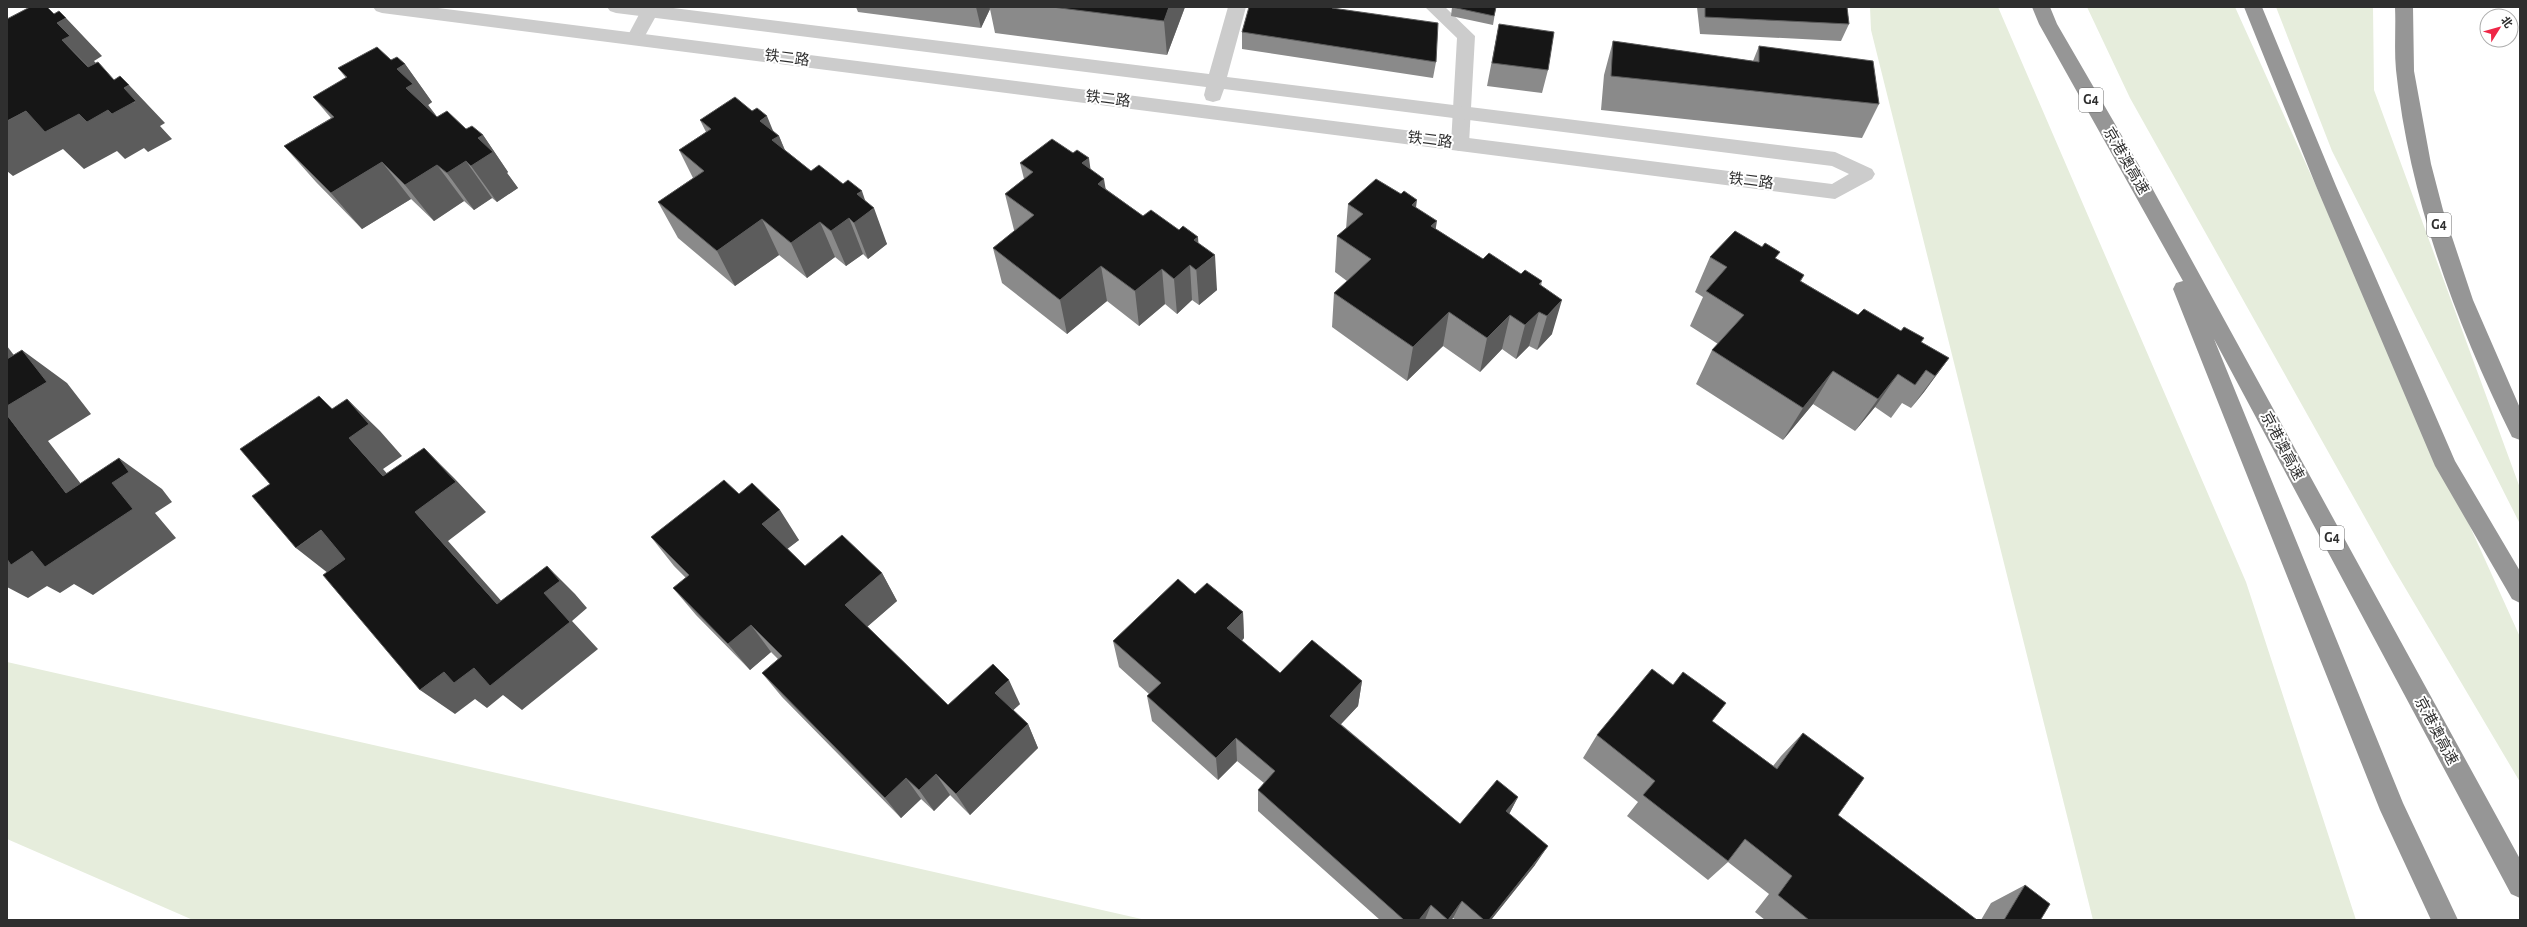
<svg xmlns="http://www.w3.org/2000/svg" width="2527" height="927" viewBox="0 0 2527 927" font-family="'Alegreya Sans','Noto Sans SC',sans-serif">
  <rect width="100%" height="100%" fill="#fff"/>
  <path fill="#e6eddc" d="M1870,7H1998L2246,582L2356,920H2093L1871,30Z
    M2087,7H2235L2520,637V782L2391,564L2130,98Z
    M2276,7H2373L2374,90L2520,488V524L2332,151Z
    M7,662L1146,920H193L7,839Z"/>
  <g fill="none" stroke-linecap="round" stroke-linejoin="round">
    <path fill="#ccc" fill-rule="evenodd" d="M643,7H661L641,43L635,45L629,43L626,39Z
      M1425,7H1445L1475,36L1469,144L1467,149L1460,151L1453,149L1451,144L1457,38Z"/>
    <path fill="#ccc" fill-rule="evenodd" d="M373,7H430L1832,184L1849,174L1832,166L1224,89L1220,100L1213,102L1206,100L1204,95L1206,87L616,13L610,11L607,7H665L1209,74L1228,7H1246L1227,77L1835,152L1872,169L1875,174L1872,179L1835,199L382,13L376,11Z"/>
    <path fill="#969696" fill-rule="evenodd" d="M2032,7H2050L2057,24L2151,186L2520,859V898L2511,894L2214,339L2403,803L2458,920H2431L2380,810L2173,289L2176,283L2183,281L2039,24Z
      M2244,7H2262L2336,186L2455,461L2520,571V603L2512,599L2435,466L2316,186Z
      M2395,7H2413L2414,71L2431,164L2443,210L2473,300L2520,408V440L2512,437C2456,323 2409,198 2396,70C2394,49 2396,28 2395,7Z"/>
  </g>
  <path fill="#8a8a8a" d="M856,7H1185L1167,55L995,33L990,9L981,28L858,12Z
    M1335,7V9L1436,62L1433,78L1242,49V32Z
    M1452,7H1496L1493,25L1451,16Z
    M1697,7H1847L1849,24L1841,41L1700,34Z
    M1499,24L1548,70L1542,93L1487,86Z
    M1613,41L1753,61L1759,46L1879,104L1862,138L1601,110L1604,75Z
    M391,60L405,64L432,102L428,105L435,114L437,117L466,129L483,135L508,172L507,173L518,188L497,202L492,198L474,210L464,201L434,221L411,199L362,229L316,182L284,146L331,118L313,97L346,78L338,68Z
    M752,111L779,136L785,150L811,171L843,184L865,201L887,244L868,259L863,254L846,266L835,257L807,278L779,255L735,286L678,238L658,202L693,178L679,150L706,132L700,120Z
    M1020,163L1090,169L1106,189L1143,216L1179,230L1198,243L1217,290L1199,305L1192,300L1177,314L1165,304L1139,326L1107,301L1067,334L1002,283L993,248L1014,231V230L1005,194L1024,179Z
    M1348,204L1416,208L1436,229L1483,259L1521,274L1542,281L1541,286L1552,334L1537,350L1529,346L1516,359L1502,349L1480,372L1443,346L1407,381L1332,327L1334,293L1347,281L1335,272L1337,236L1346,229Z
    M1710,257L1777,259L1804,275L1801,281L1858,315L1921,342L1949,358L1924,392L1911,408L1902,403L1891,418L1875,407L1855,431L1813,404L1783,440L1696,384L1712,350L1718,344L1690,326L1703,297L1695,292Z
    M739,494L799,540L787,549L805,566L882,573L897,601L867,627L948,705L1020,704L1013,710L1028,724L1038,748L970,815L950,795L934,811L921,799L901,818L782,697L762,673L778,659L771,652L750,670L696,615L673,588L686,578L674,566L651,537Z
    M1195,594L1243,612L1244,638L1242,641L1280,673L1362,681L1358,706L1341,724L1460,824L1518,797L1509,814L1535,865L1491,920H1456L1453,918L1451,920H1380L1258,811V790L1264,783L1237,761L1218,780L1152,721L1147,696L1149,694L1119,667L1113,641Z
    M1712,721L1773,766L1781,756L1803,733L1838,815L1977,920H1765L1755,912L1769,894L1728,862L1708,880L1627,816L1638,802L1583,758L1597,735Z
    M2025,885L2041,919L2042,920H1981L1991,903Z"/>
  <path fill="#5c5c5c" d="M976,7H989L990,9L981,28Z
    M1169,7H1185L1167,55L1164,21Z
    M66,18L102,56L94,61L106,74L99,78L62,40L57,23Z
    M405,64L432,102L428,105L440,121L406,88L397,69Z
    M129,85L165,123L160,126L172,139L148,152L144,148L125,159L117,151L84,169L63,149L13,176L7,171V121L26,111L108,110L135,102L124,88Z
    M767,116L776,138L779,136L794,173L760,121Z
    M483,135L508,172L507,173L518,188L497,202L471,166L478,138Z
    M1089,158L1094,195L1082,163Z
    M466,161L492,198L474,210L447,173Z
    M382,162L411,199L362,229L331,193Z
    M437,165L464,201L434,221L405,185Z
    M1104,179L1110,215L1098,184Z
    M862,191L869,212L874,208L887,244L868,259L854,223L857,194Z
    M1417,200L1412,236V205Z
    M849,218L863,254L846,266L831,231Z
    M762,219L779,255L735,286L717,251Z
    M1437,221L1431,257V226Z
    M820,222L835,257L807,278L791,243Z
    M1198,237L1200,267L1215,255L1217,290L1199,305L1194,240Z
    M1190,265L1192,300L1177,314L1174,279Z
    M1101,266L1107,301L1067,334L1060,300Z
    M1162,269L1165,304L1139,326L1135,291Z
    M1562,300L1552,334L1537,350L1547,316Z
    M1449,312L1443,346L1407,381L1413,347Z
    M1539,312L1529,346L1516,359L1525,325Z
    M1510,315L1502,349L1480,372L1487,338Z
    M7,346L19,362L7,369Z
    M22,350L67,383L91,414L48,441L111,523L66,493L7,415V406Z
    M1949,358L1924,392L1911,408L1935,376Z
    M1833,371L1813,404L1783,440L1803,408Z
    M1898,374L1875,407L1855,431L1878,399Z
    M319,396L354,429L347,399L380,431L402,456L383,469L416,506L383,476L349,438L332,409Z
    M424,448L455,479L486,512L448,541L528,631L497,604L415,512Z
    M119,458L162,489L172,502L155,513L176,538L93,595L74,584L60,593L47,586L28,598L7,587V556L32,551L112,483Z
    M780,510L799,540L782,553L762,524Z
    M321,530L358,559L333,577L296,548Z
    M547,566L575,594L587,608L572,621L598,649L522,710L503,695L487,708L475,699L455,714L420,690L544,593Z
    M882,573L897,601L861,632L845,605Z
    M1243,612L1244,638L1228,654L1227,628Z
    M751,625L771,652L750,670L728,644Z
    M1009,680L1020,704L1006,717L995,693Z
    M1362,681L1358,706L1327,739L1330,716Z
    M1028,724L1038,748L970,815L956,794Z
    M1236,738L1237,761L1218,780L1216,758Z
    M936,774L950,795L934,811L919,790Z
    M906,778L921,799L901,818L885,798Z
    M1518,797L1507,818L1506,811Z
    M1548,846L1535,865L1491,920H1489Z
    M1462,901L1453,918L1451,920H1448Z
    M1431,905L1425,920H1419Z"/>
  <path fill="#161616" stroke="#5c5c5c" d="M30,7H47L54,14L59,11L66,18L57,23L70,36L62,40L88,67L98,62L114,80L120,76L129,85L124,88L136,101L112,114L108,110L87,122L79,114L45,132L26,111L7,121V31L8,30L7,29V19Z
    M1052,7H1169L1164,21Z
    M1249,7H1332V8L1438,23L1436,62L1242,32Z
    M1452,7H1496L1494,16Z
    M1705,7H1847L1849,24L1705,17Z
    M1499,24L1554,32L1548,70L1492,63Z
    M1613,41L1759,62V46L1873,61L1879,104L1611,76Z
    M377,47L391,60L397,57L405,64L397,69L413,84L406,88L437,117L447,111L466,129L472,126L483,135L478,138L493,152L471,166L466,161L447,173L437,165L405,185L382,162L331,193L284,146L334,117L313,97L347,77L338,68Z
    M735,97L752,111L757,108L767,116L760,121L779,136L772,140L811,171L819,165L843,184L848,180L862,191L857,194L874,208L854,223L849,218L831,231L820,222L791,243L762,219L717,251L658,202L704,171L679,150L711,129L700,120Z
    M1052,139L1073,153L1077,150L1089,158L1082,163L1104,179L1098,184L1143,216L1151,210L1179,230L1183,226L1198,237L1194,240L1215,255L1196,270L1190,265L1174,279L1162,269L1135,291L1101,266L1060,300L993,248L1034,215L1005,194L1033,172L1020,163Z
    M1376,179L1401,194L1404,191L1417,200L1412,205L1437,221L1431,226L1483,259L1489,253L1521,274L1525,270L1542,281L1539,284L1562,300L1547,316L1539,312L1525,325L1510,315L1487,338L1449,312L1413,347L1334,293L1371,259L1337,236L1363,214L1348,204Z
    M1735,231L1762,247L1765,243L1780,252L1775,258L1804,275L1800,281L1858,315L1864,309L1901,331L1904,327L1924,338L1921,342L1949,358L1935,376L1926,370L1915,385L1898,374L1878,399L1833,371L1803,408L1712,350L1744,315L1706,291L1727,267L1710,257Z
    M22,350L47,382L7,406V359Z
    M319,396L332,409L347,399L369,424L349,438L383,476L424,448L456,482L415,512L497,604L547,566L560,581L544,593L570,622L490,686L474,668L454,683L444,672L420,690L323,575L345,559L321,530L296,548L252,496L270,484L240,449Z
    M7,415L66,493L119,458L129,472L112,483L133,509L45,567L32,551L11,565L7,559Z
    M724,480L739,494L752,483L780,510L762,524L805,566L842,535L882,573L845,605L948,705L993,664L1009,680L995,693L1028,724L956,794L936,774L919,790L906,778L885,798L762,673L782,656L751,625L728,644L673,588L689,575L651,537Z
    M1178,579L1195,594L1207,583L1243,612L1227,628L1280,673L1312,640L1362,681L1330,716L1460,824L1497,780L1518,797L1506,811L1548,846L1489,920H1484L1462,901L1448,920L1431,905L1419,920H1404L1258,790L1275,771L1236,738L1216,758L1147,696L1161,683L1113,641Z
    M1652,669L1673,685L1683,672L1726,703L1712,721L1777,769L1803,733L1864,778L1838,815L1977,920H1809L1778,895L1792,876L1745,839L1728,861L1643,795L1655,781L1597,735Z
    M2025,885L2050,904L2041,919L2042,920H2004Z"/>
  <g text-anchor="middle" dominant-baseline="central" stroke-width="4" stroke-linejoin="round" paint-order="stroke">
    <g fill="#fff" stroke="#6d6d6d" stroke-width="1">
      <rect x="2079" y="88" width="24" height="24" rx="3"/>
      <rect x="2427" y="213" width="24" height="24" rx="3"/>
      <rect x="2320" y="526" width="24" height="24" rx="3"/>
    </g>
    <g font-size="14" font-weight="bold" fill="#2f2f2f">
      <text x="2091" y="100">G4</text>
      <text x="2439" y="225">G4</text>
      <text x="2332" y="538">G4</text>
    </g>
    <g font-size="15" fill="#2f2f2f" stroke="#fff">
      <text transform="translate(787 58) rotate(7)">铁二路</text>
      <text transform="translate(1108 99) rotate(7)">铁二路</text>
      <text transform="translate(1430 140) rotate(7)">铁二路</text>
      <text transform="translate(2126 161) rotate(60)">京港澳高速</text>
      <text transform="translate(1751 181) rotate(7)">铁二路</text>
      <text transform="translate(2282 446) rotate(62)">京港澳高速</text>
      <text transform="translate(2436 731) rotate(62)">京港澳高速</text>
    </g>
  </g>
  <rect width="2527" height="927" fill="none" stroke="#2f2f2f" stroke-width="16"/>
  <g transform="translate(2499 28) rotate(53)"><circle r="19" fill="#ffffff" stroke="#acacac"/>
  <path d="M0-3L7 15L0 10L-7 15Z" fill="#ef2747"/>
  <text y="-6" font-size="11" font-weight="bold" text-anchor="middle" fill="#2f2f2f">北</text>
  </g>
</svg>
